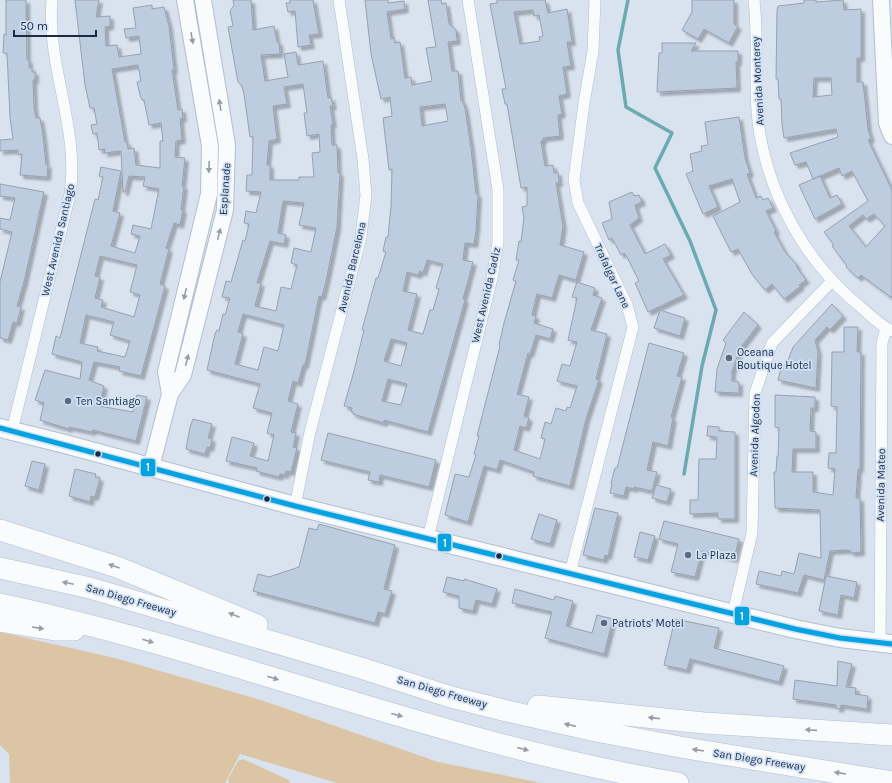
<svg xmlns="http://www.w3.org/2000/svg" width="892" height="783" viewBox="0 0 892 783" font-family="Karla,sans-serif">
  <defs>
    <filter id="shadow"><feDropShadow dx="3.5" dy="3.5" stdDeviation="1" flood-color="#0004"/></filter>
  </defs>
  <rect width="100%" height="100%" fill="#d9e2ef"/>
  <path fill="#dcc5a4" d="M0,632L115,658L261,700L438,762L542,783H337L240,754L225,783H10L9,754L0,745Z
    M243,759L289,780L290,783H229L228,779L238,761Z"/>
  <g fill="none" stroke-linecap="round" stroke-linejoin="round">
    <path stroke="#6aabb0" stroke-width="3.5" d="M628,0L618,50L626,107L672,133L655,168L690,241L716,310L702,366L684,474"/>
  </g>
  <path fill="#beccdf" stroke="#96a1b0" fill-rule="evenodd" filter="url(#shadow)" d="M6,0H26L27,60H29V68H32V72H35V80H33L34,107L36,118H40L43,136L46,165H48L47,177L20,175L22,154L18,155V150L0,151V140L13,139L10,117L7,53H3L4,34L6,35Z
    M75,0H99L96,17L110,16V26L105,27L106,46L117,45L119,57L141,54L139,36L126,38L124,29L136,28L133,8L152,5V9L164,7L169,26L174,70H172L178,110L182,109L183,118L180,119L182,140L176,141L175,157L185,158L182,186H184L181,210H183L180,225L174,223L166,248L169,249L160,284L165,286L141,376L119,371L120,367L94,362L89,380L104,386L99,406L133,412L137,395L147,397L136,441L93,430L92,432L69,427V429L40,420L44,403L35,400L45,370L80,379L82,362L52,354L56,336L60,338L95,199L98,200L103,177L99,176L101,167L121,171L113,211L120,213L111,246L135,253L140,236L131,234L133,225L151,229L159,189L143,186L145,177L129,176L125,192H123L121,151L104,153L105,149L99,150L97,133L93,134L91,125L97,124L94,108H90L85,85ZM138,65L141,81L137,82L140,95L142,100H144L149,125L161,123L163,141H160V168L136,165L134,148L128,149L127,142H125L112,69ZM100,256L137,265L130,292L140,295L134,317L101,307L103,300L95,298L100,277L95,276ZM86,315L114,322L110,335L130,341L125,357L97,351L98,347L80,343Z
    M233,0H251L253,30L274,26L277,42H279L280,54L261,55L265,81L288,77L284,54L296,52L298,65L323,61L328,98L331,97L333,106H330L333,124L331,125L332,145H337L338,173H340L337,227L326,281L322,297L319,296L305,365H303L298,383L293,381L288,401L298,404L291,432L296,433L293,447L297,448L291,472L286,471L285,475L280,474L279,477L256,471L257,468L226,461L232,437L254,443L250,456L268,461L274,435L267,433L272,413L253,408L260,384L207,370L215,334L217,330L219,331L223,314L225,315L230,298L222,297L226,281L231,282L243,240L245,241L249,224L244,223L246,211L256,213L261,192L246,191L247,175H252L253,136L250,137L244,94L242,86L238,82L228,27L233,26L230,11L234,5ZM303,84L307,113H304L307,136L319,134L320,152L312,153L314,177H299V180H270V165H267L269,141L277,139L273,106L287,104L284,87ZM283,201L304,203L299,225L316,228L311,252L294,248L291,263L297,265L291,289L281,287L276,311L255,306L261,283H257L270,241L284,244L286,235L278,233ZM243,314L284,325L278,351L264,347L258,370L235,364L243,334L238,332Z
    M290,0H313L319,34L309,35L311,45L298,47L295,11L288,12L286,3H290Z
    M365,0H388V3L404,1L405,9L387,12L391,39L394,38L395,43L400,42L405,78L411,77L412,85L432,81L426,48L436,47L428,0H441L442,4L446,3L449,24L456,30L457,41L448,42L452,71H458L461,101L462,100L465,108L471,148L476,194H478L476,230L474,244L465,243L463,260L473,262L463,299L465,300L428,432L384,420V423L353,414V412H351L352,408L344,406L354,371L364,330H362L376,278H378L386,252L383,251L386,237H388L391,206L392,169L389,170L383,118L392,116L390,97L381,99L371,54ZM445,104L448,121L422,126L420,107ZM427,260L443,264L436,288L439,289L433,310H430L423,334L408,330L417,294L403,291L407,272L418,275L420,271L423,273ZM391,339L407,343L401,366L384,361ZM388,379L407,384L401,405L382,401Z
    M497,0H545L548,13L567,9L572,42H567L571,66L563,67L567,94L559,96L562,114L558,115V117L560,136L543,138V141H541L545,166L553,165L554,173L558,172L559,183H556L563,226L560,245L584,252L576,280L559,275L552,298L537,294L532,315L536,316L534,323L553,329L550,339L536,335L530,354L528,353L517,394L529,397L524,416L529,418L526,428L520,426L514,450L540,459L545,439L541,438L545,422L551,424L556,408L566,411L567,407L570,408L577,386L557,381L562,364L570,366L577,342L568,340L577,298L572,297L577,282L595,288L593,295L602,298L591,330L607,334L596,379L599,380L586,419L570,486L533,476L534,472L500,460L497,470L484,466L468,522L445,515L455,474L469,477L476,455L474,454L479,436H477L500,346L499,345L504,323L516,281L513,280L519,260H516L519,241L521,242L524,218L522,207L527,206V187L521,188L507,104H505L502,89H506L490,4L497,3ZM533,10L534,16L539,15L543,36L539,37L540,41L520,44L514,12Z
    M692,0H734V24L738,26L729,43L704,29L698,39L682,30L692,12Z
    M804,0H816V2L843,0L844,10L861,9V58H857V82H863L868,129L871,139L868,140L892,190V298L861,275L858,278L846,267L847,266L832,246L834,245L824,232L868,201L852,171L842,176L839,168L813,179L806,162L795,165L790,153L838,137L836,129L784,138L782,124L781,99H779L778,79H776L777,10L778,6L804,3ZM814,78H831L832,95L813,97ZM874,214L885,226L866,247L849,226L863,215L866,219Z
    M662,43H696L691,51H738V62H736L737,88L657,92L659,53H662Z
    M739,117L745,158L750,173L747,174L756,198L761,196L763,200L768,198L773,208L766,211L776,231L774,232L785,252L797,265L796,266L806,280L799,285L801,286L784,299L772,284L765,290L752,274L738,249L731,252L713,216L740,202L732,179L709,186L718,207L703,214L686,174L693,171L690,154L702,151L701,146L708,145L705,122Z
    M820,176L830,198L837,195L842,204L815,219L799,185Z
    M0,184L44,192L24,282L17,306L21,307L17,323L13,322L8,340L0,338V282L12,232L0,229V218L10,220L15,198L0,196Z
    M632,192L634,196L639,195L642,202L635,205L639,218L630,225L645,254L665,244L671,255L663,259L684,295L648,312L635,283L639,281L626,255L624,253L621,255L612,238L609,240L602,223L612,219L609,202Z
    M832,304L843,316L830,330L827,327L815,340L818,352L816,388L778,380L782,365L786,366L793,347Z
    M660,310L685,318L680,336L654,328Z
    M744,312L758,325L741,347L732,371V381L739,382V393L715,392L717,369L726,343L723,340Z
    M844,327H858L857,352H861L860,469H858L856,498H860L861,552L851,553V551L846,550L830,551L824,580L804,575L798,593L756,584L759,571L781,576L782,571L794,574L799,553L821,558L820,510L775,508L774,472H776L777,456H778L779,428L775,427V395L815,397V408H811L810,431L816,432V449H793L792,472H813V492L833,495L835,469L828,468L829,453H836L837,407L831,406L832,352H844Z
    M649,343L684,353L677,376L682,377L671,417L673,418L668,446L653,442L647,470L657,472L652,491L634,487V489L626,487L624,496L610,493L612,484L611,483L615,468H617Z
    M193,419L212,424L208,438L212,439L210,448L207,447L205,454L186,449L190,427Z
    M708,426L719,427V431L735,432V519H718V513L690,514V500H698L699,459H716L717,437L707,436Z
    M328,433L436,460L429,487L380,475L379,482L368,480L370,472L321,460Z
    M32,461L45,464L39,490L25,486Z
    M75,469L96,474L95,477L100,478L95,497L91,496L90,502L69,496Z
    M656,485L671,489L667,502L652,498Z
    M595,508L618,513L608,556L605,555L604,560L583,555Z
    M539,514L557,520L550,544L531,539Z
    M664,521L739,539L734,559L702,551L695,577L671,572L678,544L659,539Z
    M319,524L395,545L384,589L392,591L385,614L378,612L375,623L253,591L258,574L269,577L299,567L309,528L317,530Z
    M640,532L655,536L648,560L634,557Z
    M826,576L857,582L854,598L841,595L838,615L819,611Z
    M447,577L464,581V579L497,589L492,604L476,600L473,611L459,608V596L443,592Z
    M515,589L554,600L555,596L573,601L566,626L592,633L597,615L613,619L604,654L545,638L552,612L512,603Z
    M675,619L719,628L714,648L784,666L779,682L690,659L687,670L664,665Z
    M838,661L852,664L846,687L856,688L855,694L868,696L867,709L841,705L840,709L836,708V705L793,699L795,680L837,686Z"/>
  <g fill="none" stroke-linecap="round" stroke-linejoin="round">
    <g stroke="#b3bfcf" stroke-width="12">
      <path id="street" d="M754,0C759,40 753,81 758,121C767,194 806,264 863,309C872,317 881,326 892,331
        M12,431L70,194C80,129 46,65 52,0
        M295,506L310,432L361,237L366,195L363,159L339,0
        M428,538L492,278L498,242V190L468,0
        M570,573L633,327L627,305L578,203L574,180L584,103L593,51L595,0
        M733,613L752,533L755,393L772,343L832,281
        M880,643L882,343L886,328"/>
    </g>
    <g stroke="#b3bfcf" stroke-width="18">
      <path id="secondary" d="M881,0L887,123L892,136
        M170,394L166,372L209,194L210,146L185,0
        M151,467L170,394L183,375L225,210L227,145L203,0"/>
    </g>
    <g stroke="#b3bfcf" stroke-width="20">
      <path id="primary" d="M0,428L61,443L295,506L795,629L840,638L892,644"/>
    </g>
    <g stroke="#b3bfcf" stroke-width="22">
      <path id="highway" d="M0,530L117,567L257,625
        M0,568L90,588L361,668L451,697L507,711L596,731L680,747L892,782
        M0,604C229,653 447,745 678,783
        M0,621L55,630H74
        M538,706L704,723L892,735"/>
    </g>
    <use href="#street" stroke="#f9fbfd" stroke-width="11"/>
    <use href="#secondary" stroke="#f9fbfd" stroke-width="16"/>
    <use href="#primary" stroke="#f9fbfd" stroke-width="18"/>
    <use href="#highway" stroke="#f9fbfd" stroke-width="21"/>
    <g stroke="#d1e1f7" stroke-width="8">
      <path id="bus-1" d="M0,428L295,506L795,629L840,638L892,644"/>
    </g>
    <use href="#bus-1" stroke="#03a2e0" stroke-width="5"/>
  </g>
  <defs><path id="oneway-solid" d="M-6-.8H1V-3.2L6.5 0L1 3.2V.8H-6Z"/></defs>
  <g fill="#959da8">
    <use href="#oneway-solid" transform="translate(192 38) rotate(80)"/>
    <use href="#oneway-solid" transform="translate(220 105) rotate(-99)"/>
    <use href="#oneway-solid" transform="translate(209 167) rotate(92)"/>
    <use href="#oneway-solid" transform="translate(219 234) rotate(-76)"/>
    <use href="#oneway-solid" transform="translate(185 294) rotate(103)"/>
    <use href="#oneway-solid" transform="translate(187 360) rotate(-76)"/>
    <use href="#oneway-solid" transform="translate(114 566) rotate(-161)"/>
    <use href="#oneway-solid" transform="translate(68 583) rotate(-168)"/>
    <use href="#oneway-solid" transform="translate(234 615) rotate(-158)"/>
    <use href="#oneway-solid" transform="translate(38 628) rotate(9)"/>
    <use href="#oneway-solid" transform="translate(148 641) rotate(16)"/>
    <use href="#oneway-solid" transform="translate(273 678) rotate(17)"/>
    <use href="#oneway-solid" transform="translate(397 715) rotate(15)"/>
    <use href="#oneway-solid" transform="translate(654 718) rotate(-174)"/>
    <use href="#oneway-solid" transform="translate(570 725) rotate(-167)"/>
    <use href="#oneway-solid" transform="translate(811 730) rotate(-176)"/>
    <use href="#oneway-solid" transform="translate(523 749) rotate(15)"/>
    <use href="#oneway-solid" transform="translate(698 750) rotate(-171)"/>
    <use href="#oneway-solid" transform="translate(840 773) rotate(-171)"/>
  </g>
  <g fill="#5e6a7d" stroke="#d1e1f7" stroke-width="1.5">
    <circle cx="729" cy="358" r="4"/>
    <circle cx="68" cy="401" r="4"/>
    <circle cx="688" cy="555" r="4"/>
    <circle cx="604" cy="623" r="4"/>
  </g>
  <g fill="#1b2a3f" stroke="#d1e1f7" stroke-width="1.5">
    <circle cx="98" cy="454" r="3.5"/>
    <circle cx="267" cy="499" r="3.5"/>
    <circle cx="499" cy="556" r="3.5"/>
  </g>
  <g text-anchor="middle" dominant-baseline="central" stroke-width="3.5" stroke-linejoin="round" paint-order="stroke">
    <g font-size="11" fill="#1b2a3f" stroke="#d1e1f7">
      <text transform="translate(758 81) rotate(-93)">Avenida Monterey</text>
      <text transform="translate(225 189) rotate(-86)">Esplanade</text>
      <text transform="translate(58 240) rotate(-77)">West Avenida Santiago</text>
      <text transform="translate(352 267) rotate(-77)">Avenida Barcelona</text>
      <text transform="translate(612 276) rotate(65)">Trafalgar Lane</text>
      <text transform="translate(486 295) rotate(-77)">West Avenida Cadiz</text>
      <text transform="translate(755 435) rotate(-88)">Avenida Algodon</text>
      <text transform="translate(881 485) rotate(-89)">Avenida Mateo</text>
      <text transform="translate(131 600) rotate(16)">San Diego Freeway</text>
      <text transform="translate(442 692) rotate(16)">San Diego Freeway</text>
      <text transform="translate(759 760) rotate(9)">San Diego Freeway</text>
    </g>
    <g font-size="11" fill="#1b2a3f" stroke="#d1e1f7" text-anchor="start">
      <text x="737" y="352">Oceana<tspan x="737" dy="13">Boutique Hotel</tspan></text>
      <text x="76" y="401">Ten Santiago</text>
      <text x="696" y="555">La Plaza</text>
      <text x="612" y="623">Patriots' Motel</text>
    </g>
  </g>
  <g stroke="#d1e1f7" stroke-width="1.5">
    <rect x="140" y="458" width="16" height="19" rx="4" fill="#03a2e0"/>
    <rect x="437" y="533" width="15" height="19" rx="4" fill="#03a2e0"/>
    <rect x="734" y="606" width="16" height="20" rx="4" fill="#03a2e0"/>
  </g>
  <g font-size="11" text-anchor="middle" font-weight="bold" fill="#fff">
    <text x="148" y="471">1</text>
    <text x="445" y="547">1</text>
    <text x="742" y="620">1</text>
  </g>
  <path d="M14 30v6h82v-6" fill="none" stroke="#1b2a3f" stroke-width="2"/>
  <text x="20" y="30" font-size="12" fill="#1b2a3f" stroke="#d1e1f7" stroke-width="3" paint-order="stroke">50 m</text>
</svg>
